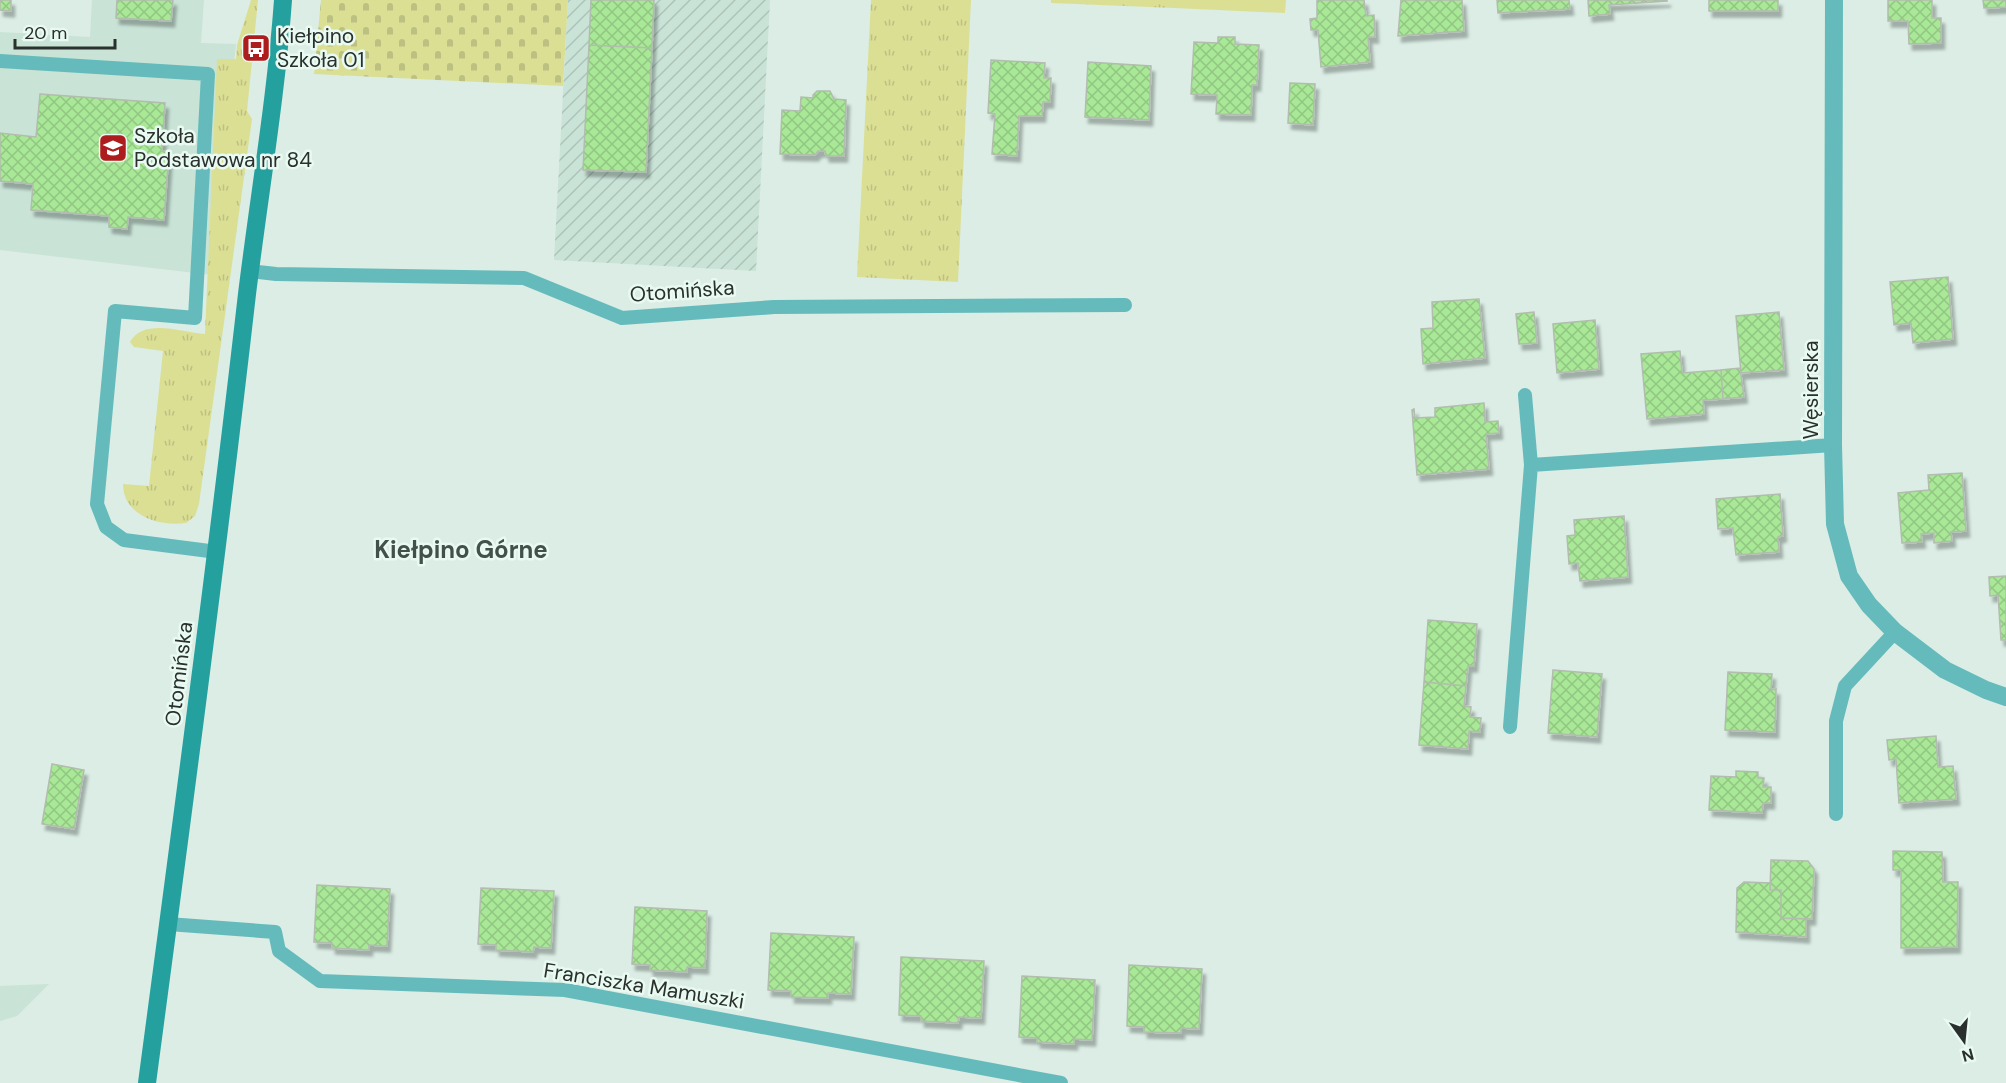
<svg xmlns="http://www.w3.org/2000/svg" width="2006" height="1083" viewBox="0 0 2006 1083" font-family="'DM Sans',sans-serif">
  <defs>
    <pattern id="industrial-furrows" width="10" height="10" patternUnits="userSpaceOnUse" patternTransform="scale(1.5)"><rect width="10" height="10" fill="#c9e3d7"/><path d="M-1 1l2-2M0 10L10 0M9 11l2-2" fill="none" stroke="#adc3b9"/></pattern>
    <pattern id="grass-tufts" width="24" height="20" patternUnits="userSpaceOnUse" patternTransform="scale(1.5)"><rect width="24" height="20" fill="#dbdf94"/><path d="M3 7l-1-3M5 7V3M7 7l1-3M15 17l-1-3M17 17v-4M19 17l1-3" fill="none" stroke="#bcc080"/></pattern>
    <pattern id="cemetery-stones" width="16" height="16" patternUnits="userSpaceOnUse" patternTransform="scale(1.5)"><rect width="16" height="16" fill="#dbdf94"/><path d="M2 7V4a2 2 0 0 1 4 0v3zM10 15v-3a2 2 0 0 1 4 0v3z" fill="#bcc080"/></pattern>
    <pattern id="building-cross-hatch" width="8" height="8" patternUnits="userSpaceOnUse" patternTransform="scale(1.5)"><rect width="8" height="8" fill="#a9e897"/><path d="M0 0l8 8M0 8l8-8" fill="none" stroke="#91c782"/></pattern>
    <filter id="shadow"><feDropShadow dx="3.5" dy="6" stdDeviation="1.5" flood-color="#0004"/></filter>
  </defs>
  <rect width="100%" height="100%" fill="#dbede5"/>
  <path fill="#c9e3d7" d="M92,0H204L201,43L236,44L212,275L0,250V32L90,37Z
    M49,984L17,1016L0,1021V986Z"/>
  <path fill="url(#industrial-furrows)" d="M568,0H770L756,271L554,260Z"/>
  <path fill="url(#grass-tufts)" d="M251,0H258L247,111L252,119L199,504L195,516L186,523C160,527 123,516 123,484L149,486L163,351L134,347L130,342C144,317 183,333 205,334L217,59H236L237,45Z
    M871,0H971L958,282L857,277Z
    M1051,0H1174V8L1051,3Z"/>
  <path fill="url(#cemetery-stones)" d="M321,0H568L563,86L314,74Z"/>
  <path fill="#dbdf94" d="M1174,0H1286L1285,13L1174,8Z"/>
  <path fill="url(#building-cross-hatch)" stroke="#b2bcaf" stroke-width="1.5" filter="url(#shadow)" d="M0,0H11V11L0,10Z
    M117,0H173L171,21L116,18Z
    M591,0H654L652,48L589,45Z
    M1317,0H1364L1366,16L1374,15L1375,37H1368L1370,62L1321,67L1318,30H1311L1310,19L1317,18Z
    M1401,0H1462L1464,31L1398,36Z
    M1497,0H1569L1570,9L1498,13Z
    M1588,0H1667V1L1609,5L1610,14L1589,16Z
    M1709,0H1778V11H1709Z
    M1888,0H1932V18H1941V43L1909,44L1908,21H1888Z
    M1983,0H2006V7L1984,8Z
    M1218,37H1235V44L1259,45L1257,85H1252L1251,115L1216,114L1217,95L1191,94L1194,42L1218,43Z
    M589,45L652,48L646,172L583,170Z
    M991,60L1045,63L1044,78H1051L1050,102H1043L1042,116H1019L1017,156L992,154L995,114L988,113Z
    M1088,62L1151,66L1149,120L1085,117Z
    M1290,83L1315,84L1313,125L1288,123Z
    M817,91H830L834,99L846,100L844,156H826L825,151H818L815,155L780,154L782,110L800,111L801,97L813,98V95Z
    M40,94L165,103L162,151H169L164,220L128,217L127,229L109,227V216L31,210L33,184L0,181V133L36,137Z
    M1948,277L1953,339L1913,343L1911,323L1894,325L1890,282Z
    M1479,299L1485,358L1423,364L1421,329L1433,328L1432,302Z
    M1534,312L1537,343L1519,344L1516,314Z
    M1779,312L1784,370L1741,373L1736,316Z
    M1595,320L1599,369L1557,373L1553,324Z
    M1680,351L1682,373L1721,370L1723,399L1703,400L1704,414L1647,419L1641,354Z
    M1740,368L1744,397L1723,399L1721,370Z
    M1484,403L1485,422L1498,421L1499,433L1486,434L1489,469L1417,475L1412,410L1414,409L1415,418L1435,417V408Z
    M1962,473L1966,531L1951,532L1952,541L1934,543V533L1921,534L1922,542L1902,543L1898,493L1929,490L1928,475Z
    M1780,494L1783,536L1778,537L1779,552L1736,555L1733,528L1718,529L1716,499Z
    M1624,516L1628,577L1580,581L1578,563L1569,564L1567,536L1575,535L1574,520Z
    M2006,576V640H2001L1998,595L1990,596L1989,577Z
    M1428,620L1477,624L1474,666H1468L1466,686L1424,682Z
    M1553,670L1602,674L1597,737L1548,733Z
    M1728,672L1772,674L1771,690L1776,689L1775,732L1725,730Z
    M1424,682L1466,686L1464,706L1471,707L1470,717L1481,718L1480,732L1469,731L1468,749L1419,745Z
    M1936,736L1938,767L1953,766L1956,799L1899,803L1896,759L1889,760L1887,740Z
    M52,764L84,770L74,829L42,824Z
    M1736,771L1758,772V778H1764L1763,787H1771V803H1763L1762,813L1709,810L1711,776L1736,777Z
    M1893,851L1942,852L1943,882H1958L1957,947L1901,948V870H1893Z
    M1771,860L1808,861L1814,869L1812,919L1781,918V890H1770Z
    M1744,882L1771,883L1770,890H1781V918L1806,919V937L1736,932L1737,888Z
    M317,885L390,889L387,946L369,945V950L332,948V943L314,942Z
    M481,888L554,891L551,948L534,947L533,952L496,950V945L478,944Z
    M635,907L707,911L705,968L687,967V972L650,970V965L632,964Z
    M771,933L854,937L851,994L828,993V998L791,997V991L768,990Z
    M901,957L984,961L981,1018L959,1017L958,1023L921,1021V1016L899,1015Z
    M1129,965L1202,969L1199,1029L1181,1028V1033L1144,1032V1027L1127,1026Z
    M1022,976L1095,980L1092,1040L1074,1039V1044L1037,1042V1038L1019,1037Z"/>
  <g fill="none" stroke-linecap="round" stroke-linejoin="round">
    <path stroke="#65bbbb" stroke-width="14" d="M0,61L208,74L195,318L115,311L97,504L106,527L124,540L217,552
      M250,271L276,274L524,278L622,318L774,307L1125,305
      M1531,465L1833,445
      M1510,727L1531,465L1525,395
      M1836,814V721L1845,686L1895,632
      M168,924L275,932L279,951L320,981L565,990L1061,1083"/>
    <path stroke="#65bbbb" stroke-width="18" d="M1834,0L1833,445L1835,524L1849,576L1869,605L1895,632L1945,670L1986,690L2006,697"/>
    <path stroke="#24a09f" stroke-width="18" d="M147,1083C182,820 217,557 247,294C259,196 276,98 283,0"/>
  </g>
  <defs>
    <g id="bus-square" transform="scale(1.5)"><rect x="-9" y="-9" width="18" height="18" rx="4" fill="#ae1d1d" stroke="#e9faf2"/><path d="M-5-6H5V4H4V6H2V4H-2V6H-4V4H-5ZM-3.5-4V0h7V-4ZM-3.5 1.2v1.5H-2V1.2ZM2 1.2v1.5H3.5V1.2Z" fill="#fff"/></g>
    <g id="school-square" transform="scale(1.5)"><rect x="-9" y="-9" width="18" height="18" rx="4" fill="#ae1d1d" stroke="#e9faf2"/><path d="M0-5L7-2L0 1L-7-2ZM-4 1L0 2.5L4 1V4Q0 6-4 4Z" fill="#fff"/></g>
  </defs>
  <g fill-rule="evenodd">
    <use href="#bus-square" x="256" y="48"/>
    <use href="#school-square" x="113" y="148"/>
  </g>
  <g text-anchor="middle" dominant-baseline="central" stroke-width="5" stroke-linejoin="round" paint-order="stroke">
    <g font-size="21" fill="#29302d" stroke="#e9faf2" text-anchor="start">
      <text x="277" y="36">Kiełpino<tspan x="277" dy="24">Szkoła 01</tspan></text>
      <text x="134" y="136">Szkoła<tspan x="134" dy="24">Podstawowa nr 84</tspan></text>
    </g>
    <g font-size="21" fill="#29302d" stroke="#e9faf2">
      <text transform="translate(682 291) rotate(-4)">Otomińska</text>
      <text transform="translate(1811 390) rotate(-90)">Węsierska</text>
      <text transform="translate(179 674) rotate(-83)">Otomińska</text>
      <text transform="translate(644 986) rotate(9)">Franciszka Mamuszki</text>
    </g>
    <g font-size="24" font-weight="bold" fill="#42514a" stroke="#e9faf2">
      <text x="461" y="549">Kiełpino Górne</text>
    </g>
  </g>
  <g transform="translate(1964 1041) rotate(165)" stroke="#e9faf2" stroke-width="4.5" paint-order="stroke">
  <path d="M0-4.5L10 22L0 15L-10 22Z" fill="#29302d"/>
  <text y="-9" font-size="16" font-weight="bold" text-anchor="middle" fill="#29302d">N</text>
  </g>
  <path d="M15 39v9h100v-9" fill="none" stroke="#29302d" stroke-width="3"/>
  <text x="24" y="39" font-size="18" fill="#29302d" stroke="#e9faf2" stroke-width="4.5" paint-order="stroke">20 m</text>
</svg>
